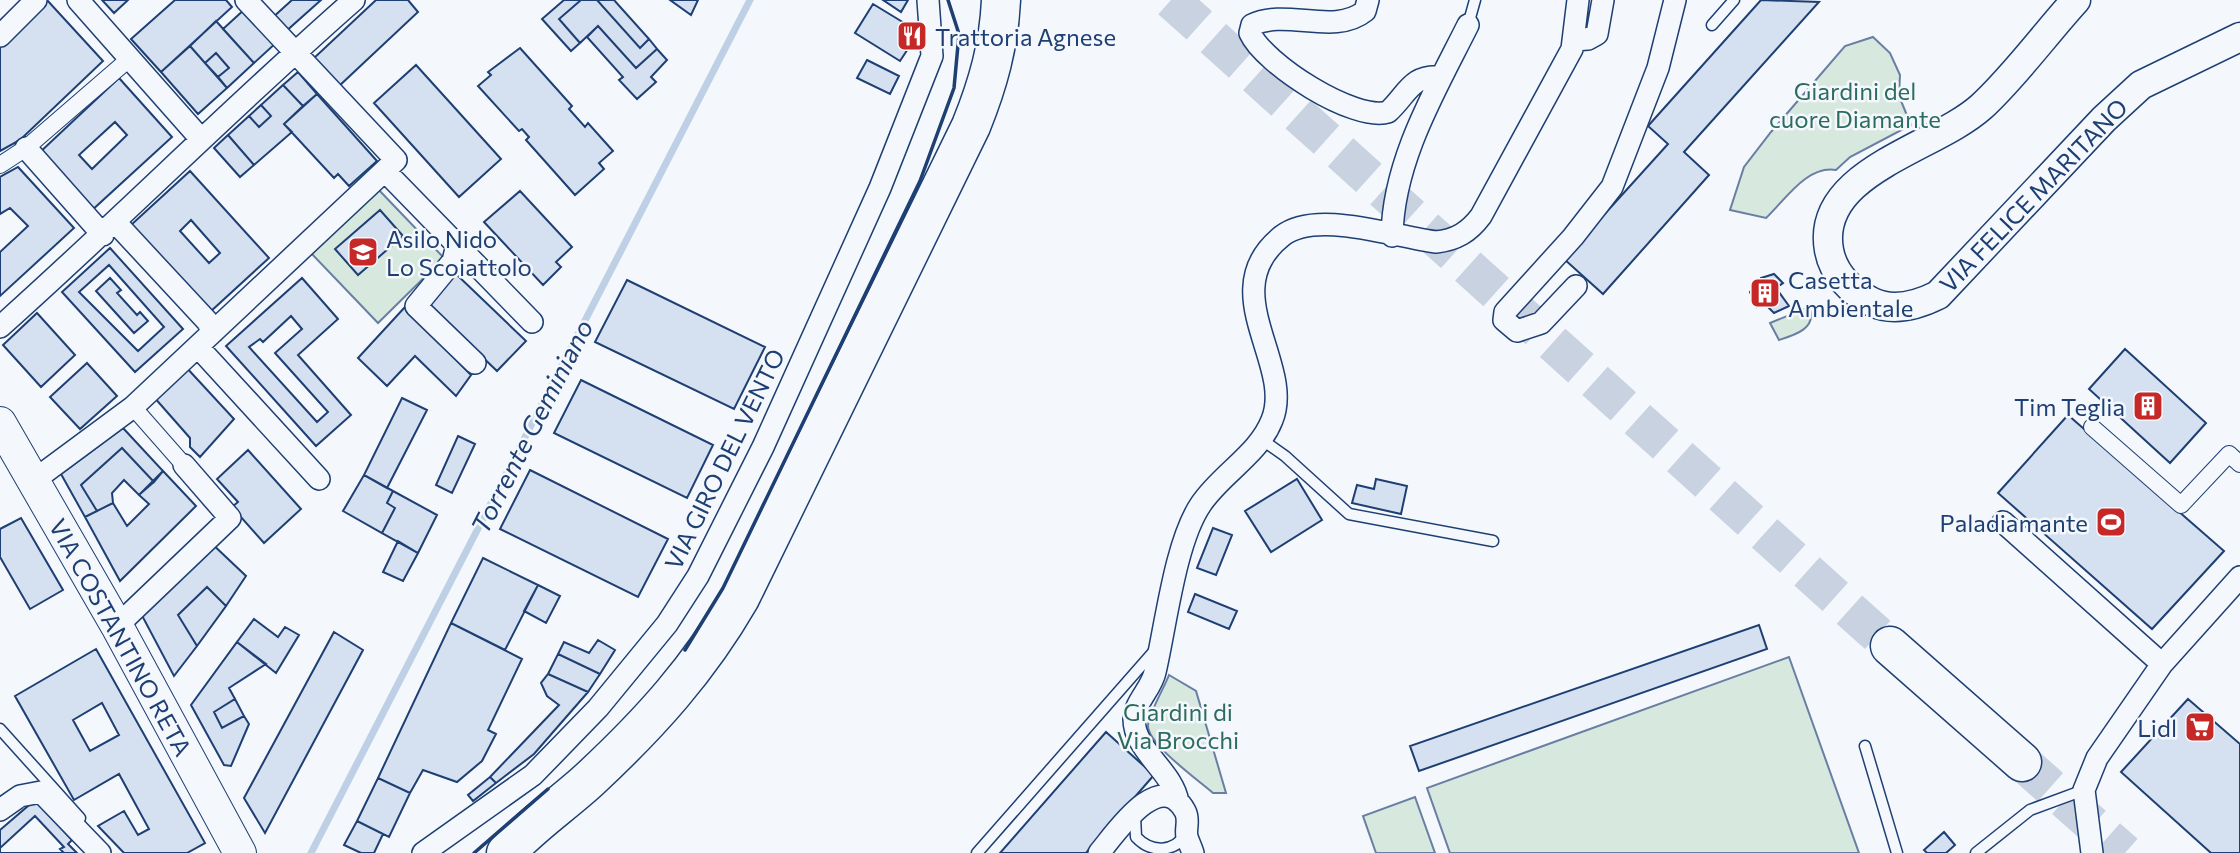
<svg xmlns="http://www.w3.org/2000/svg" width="2240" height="853" viewBox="0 0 2240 853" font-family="Commissioner,sans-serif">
  <rect width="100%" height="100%" fill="#f4f7fb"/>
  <path fill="#d7e8df" stroke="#687fa3" stroke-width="2" d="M1873,37L1890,53L1900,75L1899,96L1911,125L1850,157L1836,170C1807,165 1785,200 1766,218L1730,210L1744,167L1771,132L1845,46Z
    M377,188L444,258L378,323L310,252Z
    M1809,307C1818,328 1795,335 1779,340L1770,323Z
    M1789,657L1859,853H1450L1427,788Z
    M1169,675L1196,691L1226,793H1213C1198,780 1148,744 1148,726C1148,715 1165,686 1169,675Z
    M1415,797L1435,853H1376L1363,816Z"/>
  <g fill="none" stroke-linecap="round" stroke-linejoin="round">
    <path stroke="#bed0e5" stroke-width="7" d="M311,853L750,0"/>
  </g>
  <path fill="#d5e0f0" stroke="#1d3f73" stroke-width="2" fill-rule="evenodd" d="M47,0L103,61L20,140L0,151V45Z
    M102,0H128L114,13Z
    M175,0H226L232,7L161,72L131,39Z
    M292,0H321L284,33L271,19Z
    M376,0H408L418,12L338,87L313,59Z
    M564,0H581L559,19L580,43L571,51L542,19Z
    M581,0H597L640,48L649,39L657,49L636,68L598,26L580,43L559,19Z
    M597,0H614L649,39L640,48Z
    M670,0H698L691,15Z
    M883,0H908L901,12Z
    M1761,0L1819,2L1684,152L1709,175L1603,294L1564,259L1668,144L1648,126Z
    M873,4L919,32L900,61L855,33Z
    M246,8L277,42L254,63L223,29Z
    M216,21L254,63L227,88L218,77L229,68L216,53L205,63L190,46Z
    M598,26L636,68L657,49L667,60L651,77L656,82L637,99L619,80L623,77L587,37Z
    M190,46L227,88L198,114L161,72Z
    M520,48L572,106L569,109L585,127L588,123L613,151L599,163L604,169L575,195L526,140L529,137L522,129L519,131L478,86L491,75L488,72Z
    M216,53L229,68L218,77L205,63Z
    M867,60L899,76L890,94L857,78Z
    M416,65L501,159L459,197L374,103Z
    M298,72L317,94L303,106L283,85Z
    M119,78L172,137L90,212L38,154ZM115,122L127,135L92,169L79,155Z
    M283,85L303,106L284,124L292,132L254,165L228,135L249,116L259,127L271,116L261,105Z
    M317,94L377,161L349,186L338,174L334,178L284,124Z
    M261,105L271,116L259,127L249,116Z
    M228,135L254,165L240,177L214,148Z
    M18,167L74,228L0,296V252L28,226L10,208L0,214V177Z
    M190,171L269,258L210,312L131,225ZM191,220L220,253L209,263L180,231Z
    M520,191L572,247L556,262L561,267L543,285L484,222Z
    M380,210L403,236L358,275L335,249Z
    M110,248L183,329L135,372L62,292Z
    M109,265L164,327L138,351L79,292Z
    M455,273L526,341L497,371L426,303Z
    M1774,274L1783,283L1776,288L1789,306L1774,313L1766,305L1757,307L1750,292L1761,283V278Z
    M110,278L121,290L117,293L137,315L140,312L148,321L134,333L96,291Z
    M302,278L338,319L298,355L351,415L316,446L226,346Z
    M627,280L765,347L734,409L595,342Z
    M405,307L471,375L456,396L415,356L387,386L358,358Z
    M37,313L75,355L41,387L3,345Z
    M291,316L302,329L275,353L328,412L317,422L249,347L260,339L263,342Z
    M2125,349L2206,423L2170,463L2089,389Z
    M87,363L117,396L80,429L50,397Z
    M185,366L234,419L200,457L190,447V438L153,396Z
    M581,380L713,445L687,498L554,433Z
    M402,398L427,410L387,488L364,475Z
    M2068,415L2224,551L2152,629L1998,493Z
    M123,428L163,471L154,482L122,448L81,485L97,511L85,517L61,474Z
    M458,436L475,444L452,493L436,485Z
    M122,448L154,482L139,495L124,480L112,493L113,503L97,511L81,485Z
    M248,450L301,509L264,543L232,507L238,502L217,479Z
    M530,470L668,539L638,597L500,529Z
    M163,471L196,506L120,581L85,517L113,503L127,526L149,504L139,495Z
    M364,475L393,491L387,503L395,508L382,533L343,511Z
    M1297,479L1322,520L1271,552L1245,511Z
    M1376,479L1407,486L1401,514L1352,503L1357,485L1374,489Z
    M393,491L437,515L418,553L382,533L395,508L387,503Z
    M21,518L63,590L30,609L0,557V529Z
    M1213,528L1232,535L1216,575L1197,568Z
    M208,540L246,576L226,606L207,587L178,615L197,646L174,676L138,608Z
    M398,541L418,553L403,581L383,572Z
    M483,558L538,585L505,650L451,623Z
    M538,585L560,596L546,623L524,611Z
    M207,587L226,606L197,646L178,615Z
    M1195,594L1237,611L1229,629L1188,612Z
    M254,619L278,637L285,627L299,635L276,673L237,642Z
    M451,623L522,659L488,730L496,734L482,761L457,782L423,770L410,793L378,778Z
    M1759,625L1767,649L1419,771L1410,746Z
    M334,632L363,650L265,833L244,798Z
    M598,640L615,650L600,674L558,654L564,642L589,653Z
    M237,642L266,664L229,688L235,699L214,712L222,728L244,716L249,724L231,766L224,765L191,705Z
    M96,649L205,843L187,853H124L98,826L124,811L138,835L149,829L119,774L74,800L15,696ZM102,703L119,735L90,751L73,720Z
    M558,654L600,674L588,692L548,674Z
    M548,674L588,692L534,754L496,783L490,777L559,705L547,696L541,683Z
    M235,699L244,716L222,728L214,712Z
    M2188,699L2240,744V853H2211L2121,772Z
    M1106,732L1154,775L1086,853H1000Z
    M490,777L496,783L473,801L468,795Z
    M378,778L410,793L389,837L357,821Z
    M35,800L72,840L68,844L77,853H0V830Z
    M35,816L64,847L60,849L64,853H0V848Z
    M357,821L383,834L374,853H361L344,845Z
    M1944,832L1955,845L1946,853H1927L1924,850Z"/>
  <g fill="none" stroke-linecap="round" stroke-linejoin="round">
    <path stroke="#c9d2e0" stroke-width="38" stroke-dasharray="38 19" stroke-linecap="butt" d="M1171,0L1890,646
      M2022,762L2125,853"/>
    <g stroke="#1d3f73" stroke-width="13">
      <path id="service" d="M1468,25L1475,0
        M1712,25L1734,0
        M1261,439L1285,456L1349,514L1493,541
        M0,729L80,818
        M1865,746L1897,853
        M1135,816L1136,837C1151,853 1174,853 1186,834
        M977,853L1156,649
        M1976,853L2030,810L2084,790"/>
    </g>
    <g stroke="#1d3f73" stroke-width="18">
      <path id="pedestrian" d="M0,165L26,148L129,59
        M133,407L184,465
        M2092,427L2181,505L2229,454L2240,464"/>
    </g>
    <g stroke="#1d3f73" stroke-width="24">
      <path id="minor" d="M78,0L200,138
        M1368,0L1365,11C1334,36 1286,8 1252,25L1250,33C1264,64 1354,122 1388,112C1407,95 1411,74 1441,77
        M0,36L36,0
        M1573,40L1588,39L1597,34L1603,0
        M26,148L103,235
        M385,171L532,322
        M116,223L207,321L213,332
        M1392,236C1393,161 1435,91 1468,25
        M457,245L453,261L416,306L475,363
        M1576,286L1541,323L1517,331L1504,320L1505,312L1573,237L1612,187L1658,68L1675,0
        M0,327C120,220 233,106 354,0
        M198,347L319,479
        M33,481L133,407L396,160L246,0
        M2003,522L2162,664
        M117,626L230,518L184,465
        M1178,802C1173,771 1134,751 1134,719C1134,703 1152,688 1155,672C1166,625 1175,542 1201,504C1221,474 1259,454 1272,420C1295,364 1213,291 1282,236C1316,209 1394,237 1436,242C1456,240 1469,232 1481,216L1572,49L1578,0
        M0,810L20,796L41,792L100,853
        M423,853L533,775L598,708L667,624L698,576L763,447L880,188L932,56L928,0
        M1099,853C1115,834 1160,766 1185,811C1190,820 1185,828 1187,837C1189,843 1191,847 1193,853
        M2092,853L2084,790L2097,758L2162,664L2240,577"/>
    </g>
    <g stroke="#1d3f73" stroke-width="31">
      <path id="tertiary" d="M2076,0C2045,34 2014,77 1981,107C1934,149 1815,172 1829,250C1833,273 1851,292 1872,302C1893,312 1918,305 1938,295L2104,119L2141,85L2240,37"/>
    </g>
    <g stroke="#1d3f73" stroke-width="34">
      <path id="secondary" d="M0,423L117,626L240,853"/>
    </g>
    <g stroke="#1d3f73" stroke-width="41">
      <path id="motorway" d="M1890,646L2022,762
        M506,853C531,825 563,804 590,779C650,723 699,669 740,598L971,126C988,84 999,45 1001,0"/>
    </g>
    <use href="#service" stroke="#f4f7fb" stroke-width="10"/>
    <use href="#pedestrian" stroke="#f4f7fb" stroke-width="16"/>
    <use href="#minor" stroke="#f4f7fb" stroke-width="21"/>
    <use href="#tertiary" stroke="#f4f7fb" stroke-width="28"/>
    <use href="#secondary" stroke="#f4f7fb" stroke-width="32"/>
    <use href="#motorway" stroke="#f4f7fb" stroke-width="38"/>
    <path stroke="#1d3f73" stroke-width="3.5" d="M685,650L723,588L920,181L954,88L959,34L948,0
      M474,853L548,789"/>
  </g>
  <defs>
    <g id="restaurant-square" transform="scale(1.575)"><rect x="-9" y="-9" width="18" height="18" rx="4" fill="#c62828" stroke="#f4f7fb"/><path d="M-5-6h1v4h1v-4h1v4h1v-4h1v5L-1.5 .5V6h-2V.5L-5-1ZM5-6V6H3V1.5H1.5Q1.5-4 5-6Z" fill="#fff"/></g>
    <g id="school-square" transform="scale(1.575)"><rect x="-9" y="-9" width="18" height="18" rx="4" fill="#c62828" stroke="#f4f7fb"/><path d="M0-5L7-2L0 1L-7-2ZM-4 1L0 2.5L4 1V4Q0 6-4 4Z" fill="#fff"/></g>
    <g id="building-square" transform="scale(1.575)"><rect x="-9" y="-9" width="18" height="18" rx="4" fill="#c62828" stroke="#f4f7fb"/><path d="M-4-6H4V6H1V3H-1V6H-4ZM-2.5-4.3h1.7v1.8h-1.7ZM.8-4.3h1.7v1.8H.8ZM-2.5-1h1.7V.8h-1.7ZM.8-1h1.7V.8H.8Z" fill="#fff"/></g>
    <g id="stadium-square" transform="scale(1.575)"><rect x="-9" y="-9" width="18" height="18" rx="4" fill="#c62828" stroke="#f4f7fb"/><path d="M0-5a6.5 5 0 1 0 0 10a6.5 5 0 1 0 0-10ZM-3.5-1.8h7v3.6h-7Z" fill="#fff"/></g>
    <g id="supermarket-square" transform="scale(1.575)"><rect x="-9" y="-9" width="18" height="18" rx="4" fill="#c62828" stroke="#f4f7fb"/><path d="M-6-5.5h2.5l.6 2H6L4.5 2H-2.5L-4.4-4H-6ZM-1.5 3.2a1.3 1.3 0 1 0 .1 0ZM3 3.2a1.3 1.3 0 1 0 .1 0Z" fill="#fff"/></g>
  </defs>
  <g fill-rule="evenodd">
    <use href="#restaurant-square" x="912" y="36"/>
    <use href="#school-square" x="363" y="252"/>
    <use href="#building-square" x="1765" y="293"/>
    <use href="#building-square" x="2148" y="406"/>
    <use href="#stadium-square" x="2111" y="522"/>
    <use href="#supermarket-square" x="2200" y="727"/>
  </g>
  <g text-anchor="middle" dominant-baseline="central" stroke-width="5" stroke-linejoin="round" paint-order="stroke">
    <g font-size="24" fill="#1d3f73" stroke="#f4f7fb" text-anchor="start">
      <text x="935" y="36">Trattoria Agnese</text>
      <text x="386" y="238">Asilo Nido<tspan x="386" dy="28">Lo Scoiattolo</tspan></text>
      <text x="1788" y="279">Casetta<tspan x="1788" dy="28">Ambientale</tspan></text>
      <text x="2125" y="406" text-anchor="end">Tim Teglia</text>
      <text x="2088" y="522" text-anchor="end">Paladiamante</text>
      <text x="2177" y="727" text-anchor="end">Lidl</text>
    </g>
    <g font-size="24" fill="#2c6c60" stroke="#f4f7fb">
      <text x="1855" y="90">Giardini del<tspan x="1855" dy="28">cuore Diamante</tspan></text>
      <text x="1178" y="711">Giardini di<tspan x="1178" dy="28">Via Brocchi</tspan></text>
    </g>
    <g font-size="24" fill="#1d3f73" stroke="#f4f7fb">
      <text transform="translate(2033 195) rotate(-46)">VIA FELICE MARITANO</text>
      <text transform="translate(724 459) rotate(-64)">VIA GIRO DEL VENTO</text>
      <text transform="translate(121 637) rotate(61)">VIA COSTANTINO RETA</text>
    </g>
    <g font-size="26" font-style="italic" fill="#1d3f73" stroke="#f4f7fb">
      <text transform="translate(531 426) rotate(-63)">Torrente Geminiano</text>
    </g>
  </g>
</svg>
